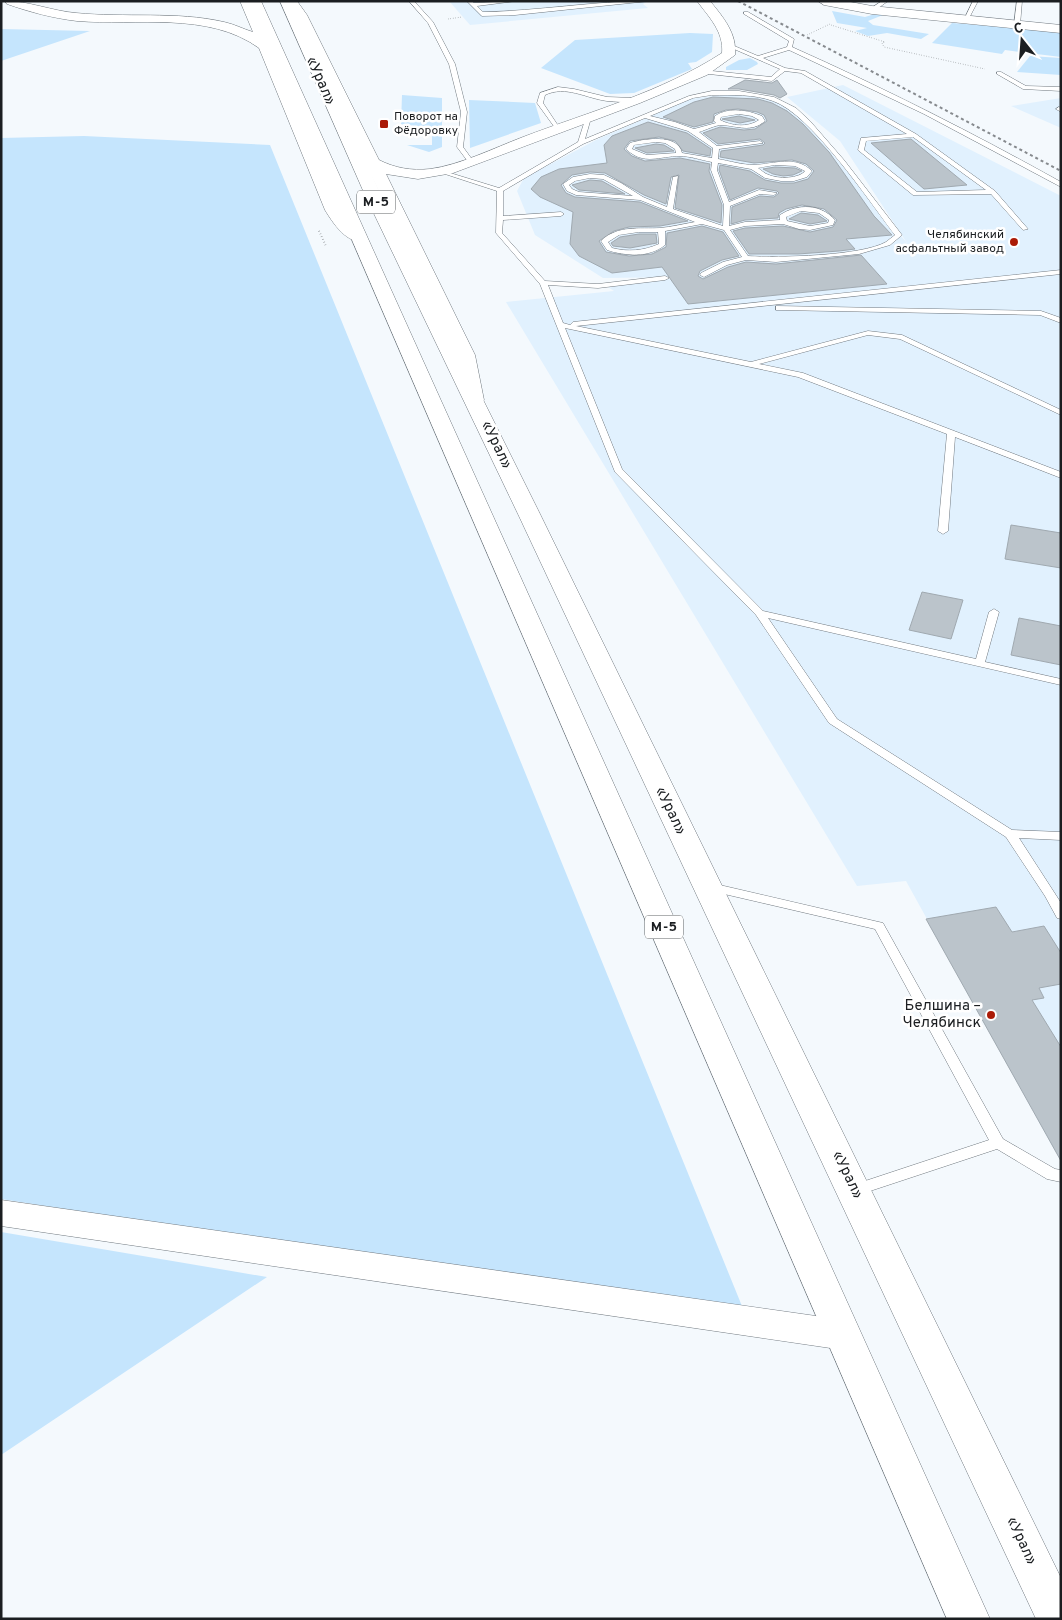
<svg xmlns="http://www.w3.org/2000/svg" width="1062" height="1620" viewBox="0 0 1062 1620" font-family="Overpass,sans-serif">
  <rect width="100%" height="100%" fill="#f4f9fd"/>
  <path fill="#e1f1fe" d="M449,1H648L643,4L648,8L470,25Z
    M843,85L1061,196V1150L1055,1151L906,881L857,886L506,302L614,291L608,287L683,277L603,278L535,235L517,191L524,178L598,139L690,99L713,96L740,94L778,100L801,116L907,243L840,141L787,97Z
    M1061,98V128L1011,106Z"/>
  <path fill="#c5e5fd" d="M832,11L865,17L878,13L883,15L868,21L873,25L929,34L921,39L887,33L868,36L855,31L867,28L837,23Z
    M952,23L1061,31V57L1005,50L1002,54L932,43Z
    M1,29L90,31L1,61Z
    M690,33L713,34L712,52L696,62L688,63L692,69L634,93L610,94L541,68L575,40Z
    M1030,56L1061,58V75L1017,72Z
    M750,58L757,62L758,64L747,70H726V67L739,60Z
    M402,95L442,98V147L429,152L407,145H432V129L401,124Z
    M469,100L535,103L541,123L470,148Z
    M84,136L270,145L746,1316L1,1199V138Z
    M1,1232L267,1277L1,1455Z"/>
  <path fill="#bbc4cb" stroke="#a0a9b0" d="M745,80L772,83L777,80L787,94L780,98L774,95L739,89H728Z
    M713,97L758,99L772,103L787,111L803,124L829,152L874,216L892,235L846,239L855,249L839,251L798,254H749L733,231L745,228L783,226L810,232L833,227L837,220L824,209L802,205L786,209L779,213L778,218L745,220L731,224L732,207L760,196L774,197L779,193L777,191L758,188L730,200L719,170L720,165L750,171L765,180L781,183H794L808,179L814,171L806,164L792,160L754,163L720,157L721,151L763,145L765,143L760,139L718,144L703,133L720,127L744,130L755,129L767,121L764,115L757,112L738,109L726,110L714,114L713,122L694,127L663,117L694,102Z
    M739,116L755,120L740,123L722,119Z
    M648,122L687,133L711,149L710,156L683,151L675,141L659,137L630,141L624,149L632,156L645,161L680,158L710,164L709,171L722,205L721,223L675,208L679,175L671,177L666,204L644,195L605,173L590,172L572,175L561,185L566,193L575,197L640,202L688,221L660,226L629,227L614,231L599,241L606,252L629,256L652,254L666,247L667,233L702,226L723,232L739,256L722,260L700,271L698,276L703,279L728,267L746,262L776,264L861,255L887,284L688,304L662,267L612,273L579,256L570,244L573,212L540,197L531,189L541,177L559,169L607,163L604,145L612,136Z
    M911,139L967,185L924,189L871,143Z
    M656,144L664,145L674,151L647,153L635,148Z
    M775,167L795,168L802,171L793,175L783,176L773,174L763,169Z
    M590,180L602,181L625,194L579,190L572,185Z
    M801,213L818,215L827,221L810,224L789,219Z
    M639,234H656L657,243L630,248L613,246L611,243L620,237Z
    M1011,525L1061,533V568L1005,559Z
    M922,592L963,600L951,639L909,630Z
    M1019,618L1061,626V665L1011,655Z
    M996,907L1012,932L1044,926L1061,953V984L1039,988L1044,998L1032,1000L1061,1047V1161L926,919Z"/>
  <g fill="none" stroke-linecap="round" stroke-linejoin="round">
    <g stroke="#717980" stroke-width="1">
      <path id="lane" d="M409,1H414L433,22L455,64L467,112L463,147L474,162L473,163H469L457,147L461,112L449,64L428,23Z
        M467,1H472L474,3L516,1L477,6L483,12C539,11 594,1 649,1L515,15L482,16Z
        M882,1H888L874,11H870V9Z
        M973,1H978L967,22H963Z
        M1017,1H1022L1020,25L1017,27L1014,25Z
        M744,12H748L794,39L792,47C884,88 973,133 1061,182V187L924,114L789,50L763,58L785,68L805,71L916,134L995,191L1028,229L1023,230L991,194L913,195L858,150L861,138L907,134L801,73L785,71L772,81L700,73L702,70L771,77L780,69L727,46L732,45L758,56L787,47L789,41L744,14ZM913,137L986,190L917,192L864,150L866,141Z
        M997,72H1001L1026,86L1061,87V91L1023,89L997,74Z
        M558,87L574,89L607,97L635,98L638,100L635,102C626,102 616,102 607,101C585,98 566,85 545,95L543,103L561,130L558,132L537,103L540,93Z
        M712,91H739L774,97L796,108L810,121L844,160L902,235L890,245L859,254L776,262L746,260L727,265L704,277L700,275L701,273L723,262L742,257L724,230L702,224L665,231V245C649,258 625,256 607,250L601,241C617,225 640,229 660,228C671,227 683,224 695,222L640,200L576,195L567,191L563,184L573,177L590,174L604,175L621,183L643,197L667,207L673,177L678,176L673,209L723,226L724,205L711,170L712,162C701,160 690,156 680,156C659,156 644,166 626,149L630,143C643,139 678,133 682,153L712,158L713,148L688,131L645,118L583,144L503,191V216L561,212L564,214L561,216L503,220L502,233L545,281L598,284L665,276L669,278L665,280L598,288L548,285L563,323L570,325L573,322L1061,270V274L576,326L751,362L868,331L902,335L1061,410V415L900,339L868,335L759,364L803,373L1061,472V478L955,437L948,531L943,534L938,531L947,434L798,377L565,328L622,469L763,611L976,659L989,612L994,609L999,612L985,662L1061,679V685L768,618L837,719L1012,830L1061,832V840L1019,838L1061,903V919L1057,918L1045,896L1006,837L829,723L756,615L615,472L540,284L496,233L497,191L442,173L447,172L499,188L578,142L586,117L591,118L585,139L689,96ZM712,95C732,95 754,94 773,101C811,114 869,201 895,235C892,237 889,240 886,242C862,256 777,258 748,256L730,230L745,226L783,224L799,229L810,230L833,225L835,220C821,204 798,203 780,215V220L745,222L729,226L730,206L760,194L774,195L777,193L759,190L729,202L717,170L718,163L751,169L765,178L781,181H794L807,177L812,171C795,155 775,164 754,165C743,165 729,161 718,159L719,149L763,143L760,141L717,146L699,132C706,130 715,125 722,125C738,126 751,133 765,121L762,116C747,110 729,107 715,116L714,121L716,123L694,129L675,122L650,116L693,98ZM739,114L752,116L759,120C747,128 732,126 720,120L721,117ZM656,142L665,143L675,149L676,153L647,155L632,149L634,145ZM775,165L795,166L805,171C799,179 778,179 769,175C765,174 761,170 758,168ZM590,178L603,179L633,196L579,192L572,189L569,185L575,181ZM801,211L819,213L829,220L828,223L810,226L787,221L786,217ZM639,232H658L659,244C643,251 628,252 612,248L608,242L619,235Z
        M1059,107L1061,108V112L1056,109Z
        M776,306L1041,311L1061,318V323L1040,315L779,310H776Z
        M711,883L883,923L1003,1139L1055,1169L1061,1170V1182L1047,1179L997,1149L855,1196L850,1194L848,1190L850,1186L989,1140L875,929L707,890L705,887L707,884Z"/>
    </g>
    <g stroke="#717980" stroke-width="1">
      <path id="street" d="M1,1200L844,1320L855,1325L860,1335L855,1345L844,1350L1,1226Z"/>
    </g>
    <g stroke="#717980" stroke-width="1">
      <path id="secondary" d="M5,1C29,1 52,11 76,13C125,18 176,11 224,22C234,24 243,29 253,32L240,1H252L341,210L346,219L367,237L365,241C347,245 333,223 325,210L259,48C208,11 136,26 77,21C52,18 30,12 7,4Z
        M284,1H297L307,15L379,160C395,168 411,171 430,169C460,165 494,148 523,137C589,112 662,92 722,53C724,32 709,17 697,1H710C723,17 737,33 735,55L707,75L640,103L453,173L418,179L386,174L475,355L484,400L481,404L474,406L467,404L464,400L457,355L295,16Z
        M818,1H845L872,6L1061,25V33L872,14L824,5Z"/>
    </g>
    <g stroke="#717980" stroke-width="1">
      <path id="primary" d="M249,1H261L990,1619H947Z
        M280,1H292L381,195L540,514L1061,1578V1619H1036L518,514L365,195Z"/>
    </g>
    <path stroke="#828689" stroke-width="1" stroke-dasharray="0.5 2" stroke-linecap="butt" d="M448,19L462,17
      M831,25L885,42L882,43L884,47L985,69
      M807,35L830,24"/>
    <path stroke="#828689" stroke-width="2" stroke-dasharray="0.5 2.5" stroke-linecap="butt" d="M319,231L326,246"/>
    <use href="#lane" fill="#fff" fill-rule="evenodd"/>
    <use href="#street" fill="#fff" fill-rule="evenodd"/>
    <use href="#secondary" fill="#fff" fill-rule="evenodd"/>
    <use href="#primary" fill="#fff" fill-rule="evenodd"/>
    <path stroke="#868a8e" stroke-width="2" stroke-dasharray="3 3" stroke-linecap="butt" d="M738,1L1061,171"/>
  </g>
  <g fill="#ab1b07" stroke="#fff" stroke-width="2">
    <rect x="379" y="119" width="10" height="10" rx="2.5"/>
    <circle cx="1014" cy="242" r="5"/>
    <circle cx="991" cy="1015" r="5"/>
  </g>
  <g text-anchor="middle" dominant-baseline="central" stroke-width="5" stroke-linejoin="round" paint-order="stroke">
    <g font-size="12" fill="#1b1e21" stroke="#fff" text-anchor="start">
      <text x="394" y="117">Поворот на<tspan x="394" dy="14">Фёдоровку</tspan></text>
      <text x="1004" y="235" text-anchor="end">Челябинский<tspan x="1004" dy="14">асфальтный завод</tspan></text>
    </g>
    <g fill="#fff" stroke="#5f6264" stroke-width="1">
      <rect x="357" y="190.5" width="38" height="23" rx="4"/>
      <rect x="645" y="915.5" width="38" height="23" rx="4"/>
    </g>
    <g font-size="14" font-weight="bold" fill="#1b1e21">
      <text x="376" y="202">М-5</text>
      <text x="664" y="927">М-5</text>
    </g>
    <g font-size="15" fill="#1b1e21" stroke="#fff">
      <text transform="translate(320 81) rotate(66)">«Урал»</text>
      <text transform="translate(496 445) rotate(64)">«Урал»</text>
      <text transform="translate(670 811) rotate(64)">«Урал»</text>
      <text transform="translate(847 1175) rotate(64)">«Урал»</text>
      <text transform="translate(1021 1541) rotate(65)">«Урал»</text>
    </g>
    <g font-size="15" fill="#1b1e21" stroke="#fff" text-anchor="end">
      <text x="981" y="1006">Белшина –<tspan x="981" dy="17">Челябинск</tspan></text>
    </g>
  </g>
  <rect width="1062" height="1620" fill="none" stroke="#1b1e21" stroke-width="5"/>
  <g transform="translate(1022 40) rotate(343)" stroke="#ffffff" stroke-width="4" paint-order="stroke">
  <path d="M0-4L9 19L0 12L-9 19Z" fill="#1b1e21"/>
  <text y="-8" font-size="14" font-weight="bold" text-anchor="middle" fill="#1b1e21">С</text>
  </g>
</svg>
